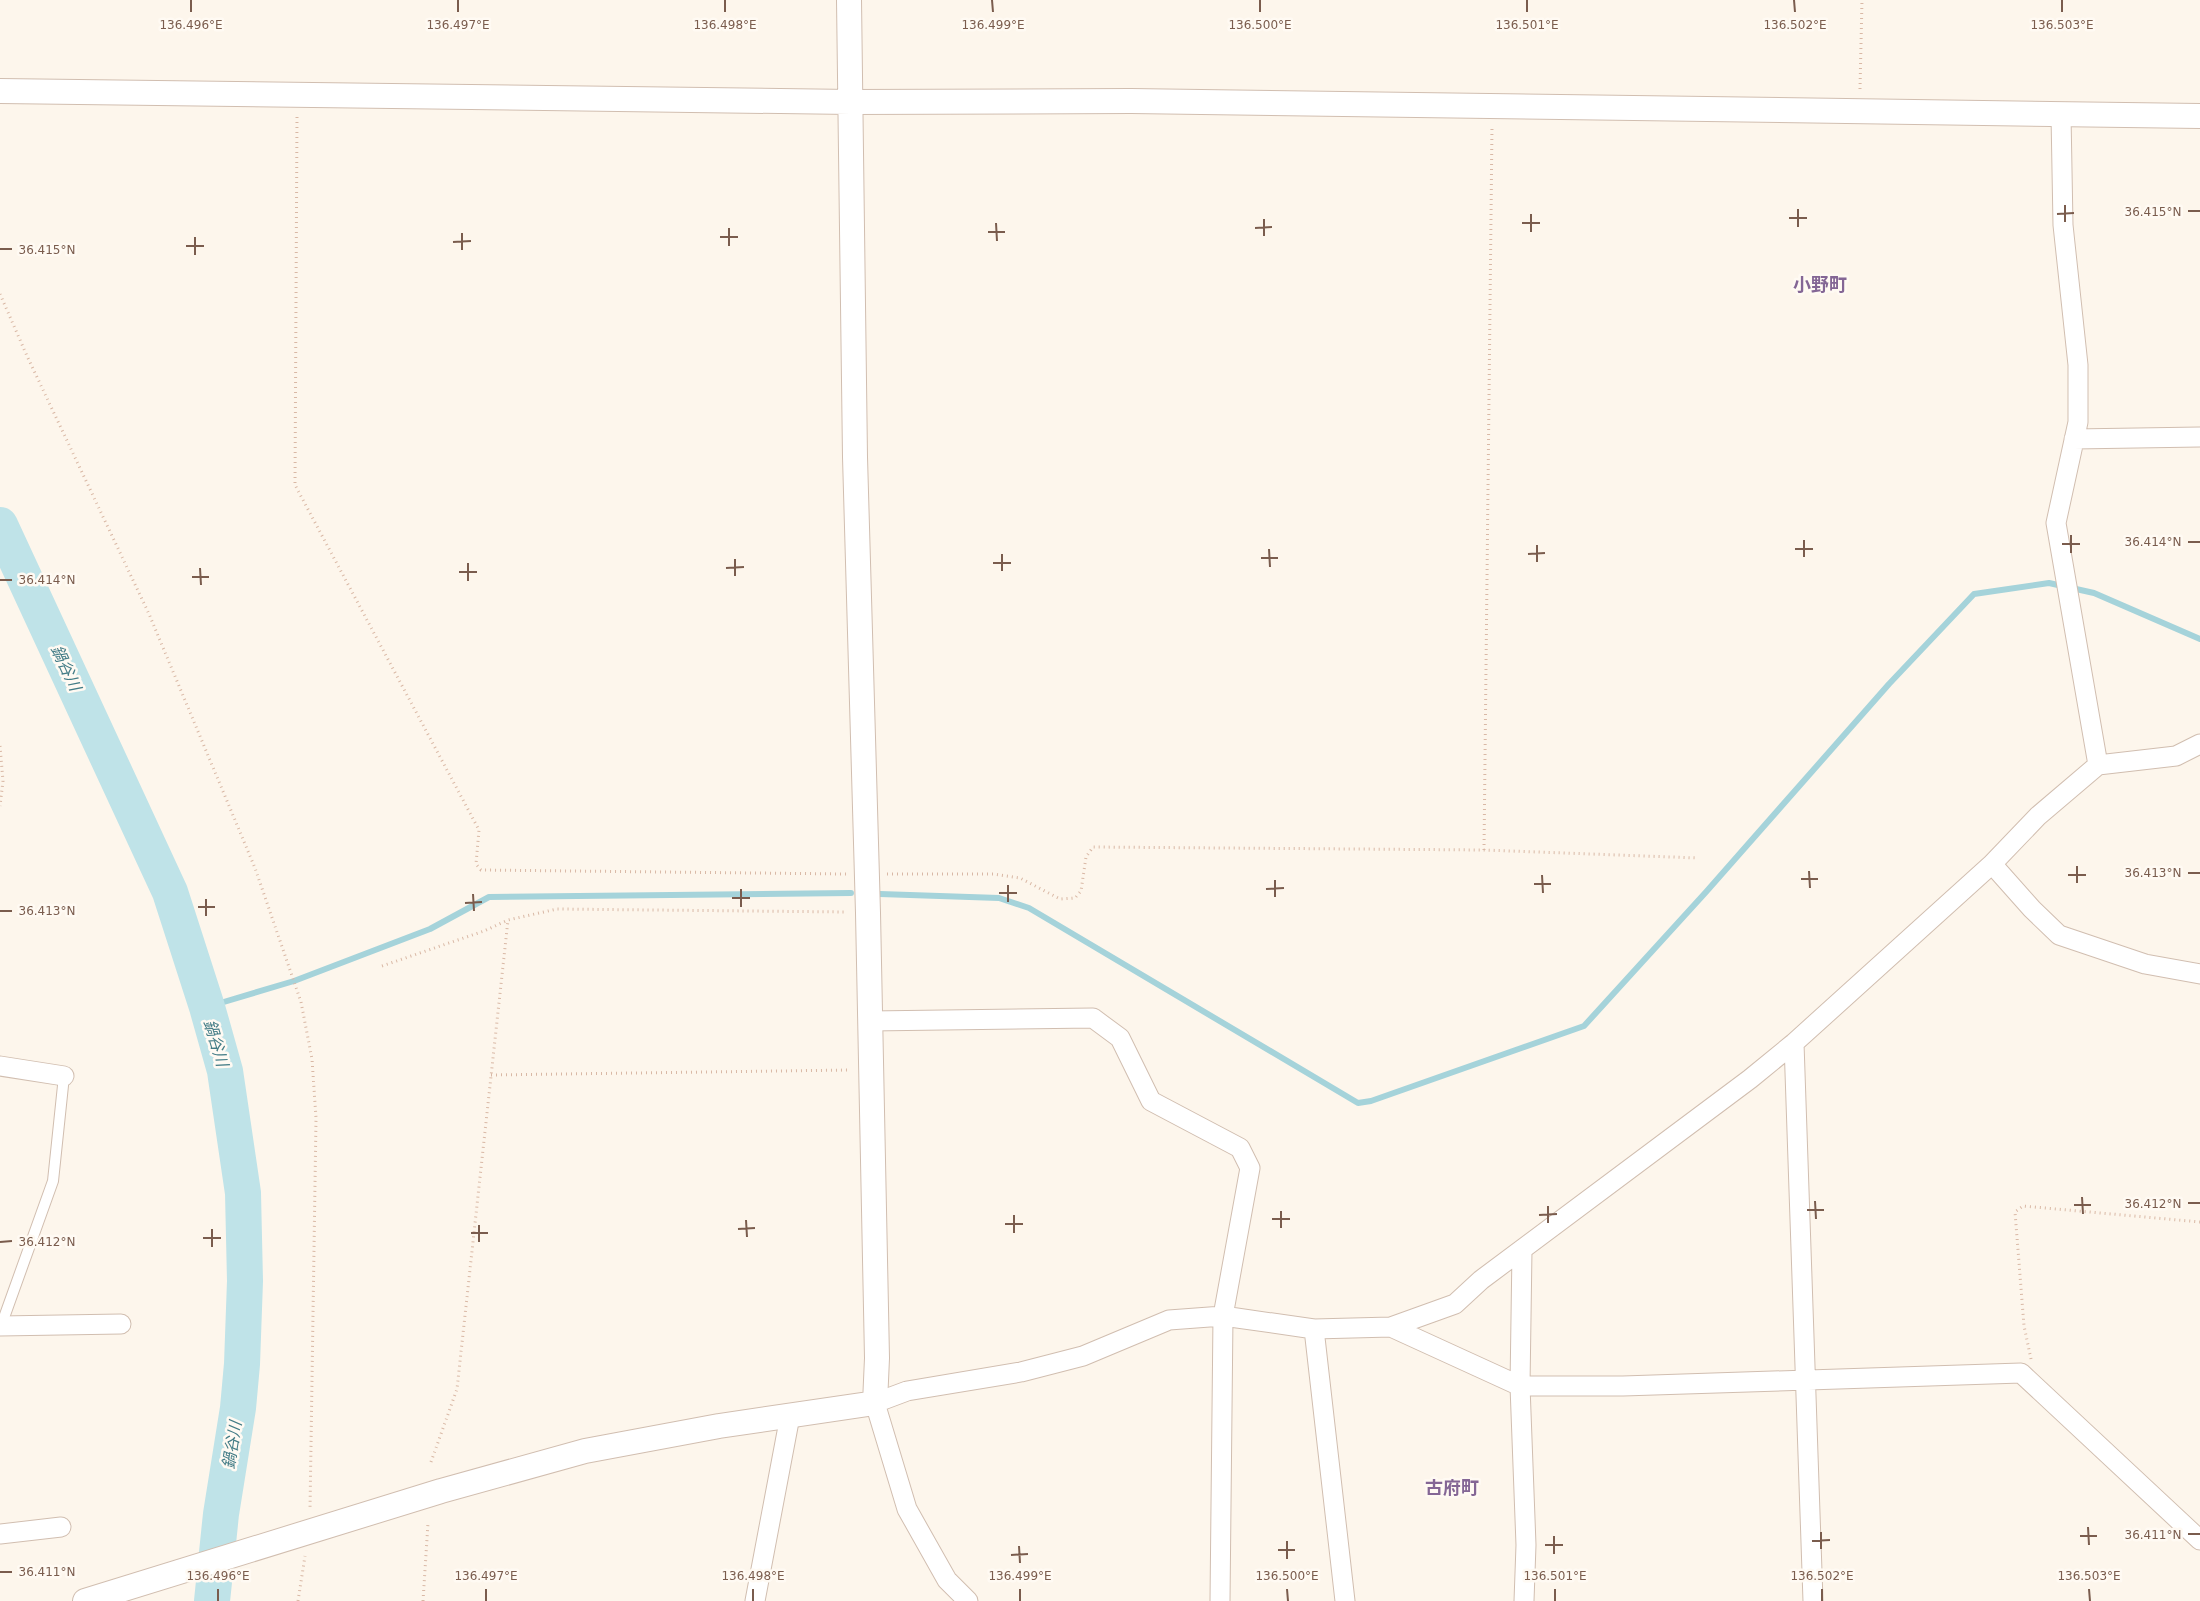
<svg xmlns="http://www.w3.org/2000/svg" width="2200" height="1601" viewBox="0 0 2200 1601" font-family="'DejaVu Sans','Noto Sans JP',sans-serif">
  <rect width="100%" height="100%" fill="#fdf6ec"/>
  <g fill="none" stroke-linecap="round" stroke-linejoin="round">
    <path stroke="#a5d3da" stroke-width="6" d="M880,894L999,898L1029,908L1358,1103L1371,1101L1584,1026L1706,892L1889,684L1974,594L2049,583L2094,593L2200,639
      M207,1007L294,981L430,929L489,897L851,893"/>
    <path stroke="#bfe3e8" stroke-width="36" d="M0,525L170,892L207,1007L225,1071L243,1193L245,1281L242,1364L238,1408L221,1514L212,1601"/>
    <g stroke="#d1beb0" stroke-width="12">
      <path id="service" d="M1,1326L53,1181L64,1076"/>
    </g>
    <g stroke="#d1beb0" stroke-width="21">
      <path id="minor" d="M2061,115L2063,225L2078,365V422L2056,523L2098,765
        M2074,439L2200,437
        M1992,864L2032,909L2059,935L2145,964L2200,974
        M870,1021L1093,1018L1120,1038L1151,1101L1240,1148L1250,1168L1223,1316L1220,1601
        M1794,1043L1813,1601
        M0,1066L64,1076
        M1522,1250L1520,1386L1526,1545L1524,1601
        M0,1326L121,1324
        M1391,1327L1520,1386H1623L2021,1373L2200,1540
        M1314,1329L1345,1601
        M0,1534L61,1527
        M755,1601L790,1416
        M968,1601L947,1580L907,1509L875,1403L907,1391L1021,1372L1083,1356L1169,1320L1223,1316L1314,1329L1391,1327L1455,1304L1481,1280L1750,1079L1794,1043L1992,864L2038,816L2098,765L2176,756L2200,744"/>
    </g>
    <g stroke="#d1beb0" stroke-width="26">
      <path id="tertiary" d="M0,91L851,102L1131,101L2200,116
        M85,1601L441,1491L585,1451L719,1426L875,1403L877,1358L868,913L855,457L849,0"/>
    </g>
    <path stroke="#d9b8a5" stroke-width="3" stroke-dasharray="1 4" stroke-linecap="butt" d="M1860,89L1862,0
      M297,117L295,485L479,830L476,864L481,870L846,874
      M0,294L27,356L149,614L255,868L301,1002L312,1059L316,1118L310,1510
      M0,746L3,781L0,806
      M1484,850L1492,126
      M887,874H993L1020,878L1060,899L1075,898L1081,891L1086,857L1093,847L1484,850L1698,858
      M382,966L484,931L508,920L557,909L847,912
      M491,1075L850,1070
      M2031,1359L2024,1326L2015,1212L2023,1206L2200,1222
      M431,1462L457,1389L508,920
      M298,1601L305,1556
      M423,1601L428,1523"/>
    <use href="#service" stroke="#fff" stroke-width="10"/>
    <use href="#minor" stroke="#fff" stroke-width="19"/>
    <use href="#tertiary" stroke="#fff" stroke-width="24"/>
  </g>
  <path fill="none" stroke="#7a5c4d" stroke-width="2" d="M191,0V12M458,0V12M725,0V12M992,0L993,12M1260,0V12M1527,0V12M1794,0L1795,12M2062,0V12M2065,205V222M1798,209V227M2188,211H2200M1531,214V232M2057,214L2074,213M1789,218H1807M1264,219V236M996,223L997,241M1522,223H1540M729,228V246M1255,228L1272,227M988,232H1005M462,233V250M195,237V255M720,237H738M453,242L471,241M186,246H204M0,249H12M2071,535V553M1804,540V557M2188,542H2200M2062,544H2080M1537,545V562M1269,549L1270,567M1795,549H1813M1002,554V571M1528,554L1545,553M1261,558H1278M735,559V576M468,563V581M993,563H1011M200,568L201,585M726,568L744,567M459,572H477M192,577H209M0,580H12M2077,866V883M1809,871L1810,888M2188,873H2200M1542,875L1543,893M2068,875H2086M1801,879H1818M1275,880V897M1534,884H1551M1008,885V902M741,889V907M1266,889L1284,888M999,893H1017M473,894L474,911M732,898H750M206,899V916M465,903L482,902M198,907H215M0,911H12M2082,1197L2083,1214M1815,1201L1816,1219M2188,1203H2200M2074,1205H2091M1548,1206V1223M1807,1210H1824M1281,1211V1228M1014,1215V1233M1539,1215L1557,1214M1272,1219H1290M746,1220L747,1237M1005,1224H1023M479,1225V1242M212,1229V1247M738,1229L755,1228M471,1233H488M203,1238H221M0,1242L12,1241M2088,1527L2089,1545M1821,1532V1549M2188,1534H2200M1554,1536V1554M2080,1536H2097M1287,1541V1559M1812,1541L1830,1540M1545,1545H1563M1019,1546L1020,1563M1278,1550H1295M1011,1555L1028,1554M0,1572H12M218,1589V1601M486,1589V1601M753,1589V1601M1020,1589V1601M1287,1589L1288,1601M1555,1589V1601M1822,1589V1601M2089,1589L2090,1601"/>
  <g text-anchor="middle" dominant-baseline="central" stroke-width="5" stroke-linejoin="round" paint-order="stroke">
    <g font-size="16" font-style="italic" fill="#437c86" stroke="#fffaf3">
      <text transform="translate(66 668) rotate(65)">鍋谷川</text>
      <text transform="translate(216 1043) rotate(73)">鍋谷川</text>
      <text transform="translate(232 1445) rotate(-81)">鍋谷川</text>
    </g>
    <g font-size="18" font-weight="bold" fill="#846695" stroke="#fffaf3">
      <text x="1820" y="284">小野町</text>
      <text x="1452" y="1487">古府町</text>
    </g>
  </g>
  <g font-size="12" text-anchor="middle" fill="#7a5c4d" stroke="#fffaf3" stroke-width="5" stroke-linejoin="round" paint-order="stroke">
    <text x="191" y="29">136.496°E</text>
    <text x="458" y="29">136.497°E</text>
    <text x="725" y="29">136.498°E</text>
    <text x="993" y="29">136.499°E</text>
    <text x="1260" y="29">136.500°E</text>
    <text x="1527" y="29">136.501°E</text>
    <text x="1795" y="29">136.502°E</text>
    <text x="2062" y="29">136.503°E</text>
    <text x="2153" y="216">36.415°N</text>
    <text x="47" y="254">36.415°N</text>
    <text x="2153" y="546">36.414°N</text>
    <text x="47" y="584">36.414°N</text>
    <text x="2153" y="877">36.413°N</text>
    <text x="47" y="915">36.413°N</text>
    <text x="2153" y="1208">36.412°N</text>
    <text x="47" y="1246">36.412°N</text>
    <text x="2153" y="1539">36.411°N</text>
    <text x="47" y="1576">36.411°N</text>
    <text x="218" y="1580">136.496°E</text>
    <text x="486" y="1580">136.497°E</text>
    <text x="753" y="1580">136.498°E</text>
    <text x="1020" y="1580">136.499°E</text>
    <text x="1287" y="1580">136.500°E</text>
    <text x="1555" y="1580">136.501°E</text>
    <text x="1822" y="1580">136.502°E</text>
    <text x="2089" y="1580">136.503°E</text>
  </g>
</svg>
